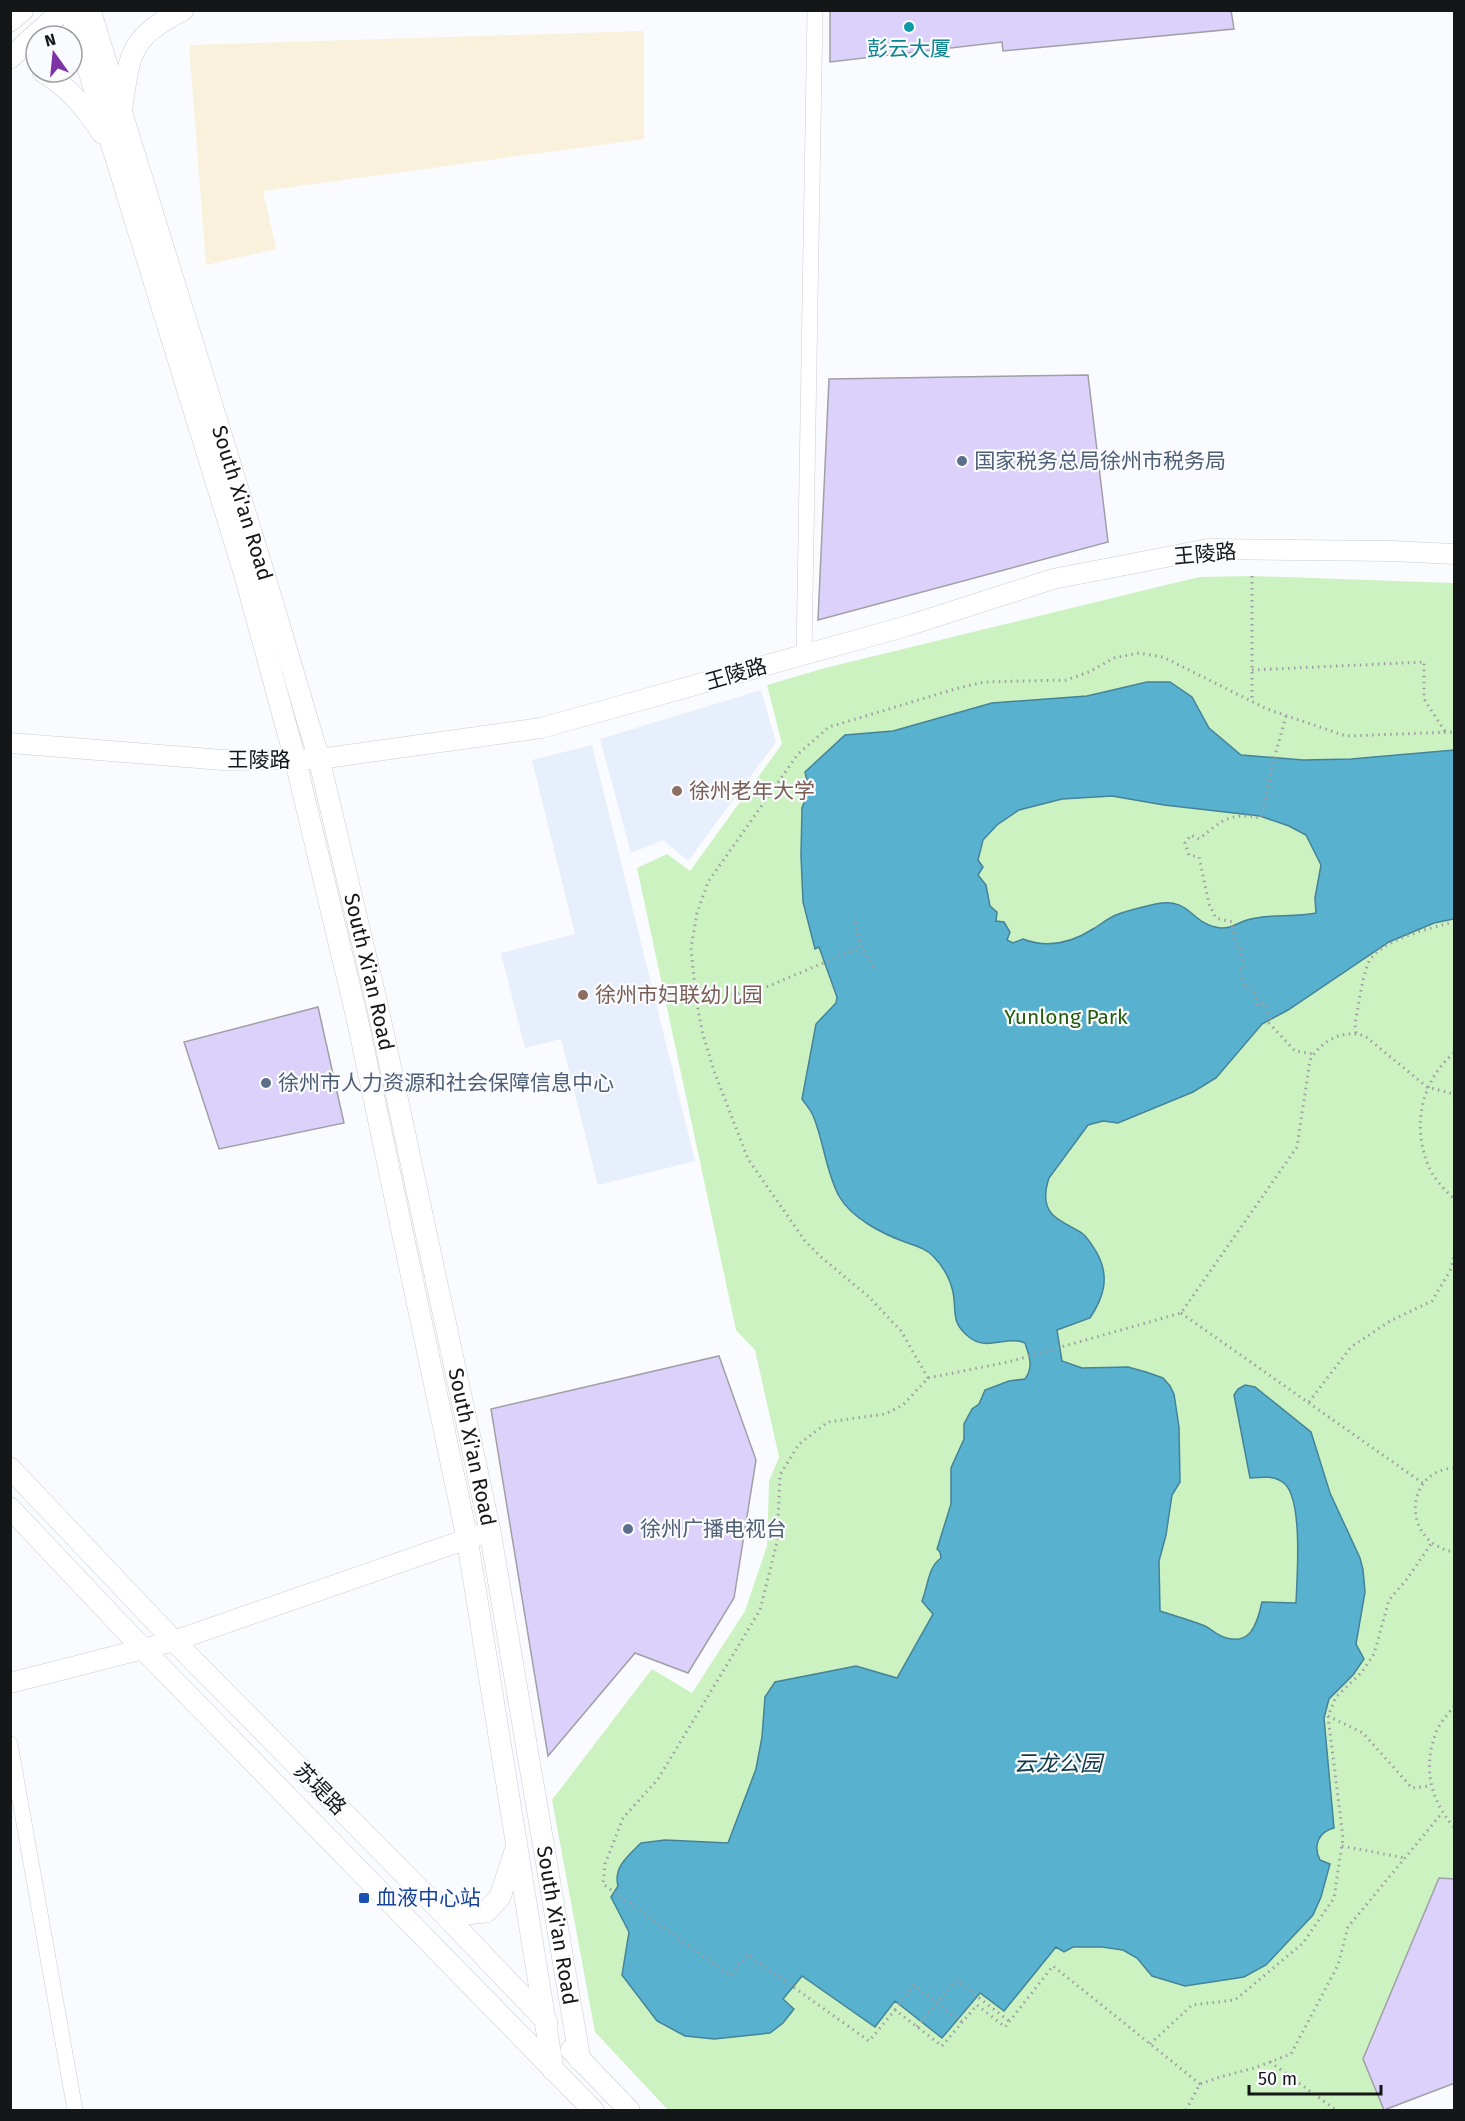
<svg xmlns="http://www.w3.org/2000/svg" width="1465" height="2121" viewBox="0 0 1465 2121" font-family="'Fira Sans','Noto Sans SC',sans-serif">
  <rect width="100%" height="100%" fill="#fafbfe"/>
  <path fill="#f9f1db" d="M644,31V139L263,191L276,249L206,265L189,45Z"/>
  <path fill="#e7eefc" d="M761,690L776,742L688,861L663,840L631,853L600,739Z
    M592,745L695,1161L598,1185L561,1039L525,1048L501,953L575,934L532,760Z"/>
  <path fill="#cdf2c2" d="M1252,576L1454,583V2083L1387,2110H668L595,2032L552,1800L652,1669L692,1693L745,1611L767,1546L769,1481L779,1457L755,1350L736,1330L637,868L667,854L690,871L782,744L767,685L825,668L1199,577Z"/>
  <path fill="#58b2cf" stroke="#448398" stroke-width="1.5" fill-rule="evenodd" d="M1147,682H1170L1192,697L1209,728L1241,755L1303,760L1351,759L1454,750V919L1434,923L1389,942L1288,1010L1262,1024L1216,1078L1193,1092L1118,1123L1103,1121L1088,1125L1049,1178C1045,1190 1043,1204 1052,1214C1060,1223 1074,1227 1083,1234C1089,1239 1093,1247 1097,1253C1110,1277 1104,1297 1090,1318L1057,1330L1062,1361L1082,1368L1128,1367L1146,1372L1163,1378L1170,1386L1174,1394L1179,1427L1180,1482L1172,1495L1166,1535L1159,1561L1160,1611C1175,1616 1190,1620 1205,1626C1211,1629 1215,1633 1221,1636C1250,1648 1257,1625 1262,1602L1296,1603C1297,1577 1303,1502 1285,1484C1276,1475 1261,1477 1250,1478L1234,1395L1238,1389L1245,1385L1255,1387L1311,1432L1330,1493L1360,1558L1363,1570L1365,1592L1356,1644L1364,1659L1353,1675L1329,1699L1324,1718L1334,1828C1318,1832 1313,1846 1320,1860L1330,1864L1321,1897L1313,1915L1266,1965L1244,1977L1185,1986L1152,1976L1137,1958L1123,1950L1102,1947H1073L1064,1952L1056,1947L1004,2011L980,1993L942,2038L895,2001L875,2027L802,1976L783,1999L794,2009L783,2023L770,2033L714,2039L685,2036L657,2021L622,1975L629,1932L611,1897L618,1886C613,1867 629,1855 641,1843L665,1840L728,1843L756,1769L762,1737L765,1697L775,1682L856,1666L897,1678L933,1614L922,1601C928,1586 928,1567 941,1558L940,1552L937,1549L951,1504V1468L964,1439V1424L972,1409L979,1404L985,1390L1009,1381L1025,1379C1034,1367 1029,1355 1025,1343C1006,1335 987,1352 969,1337C950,1322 957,1312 953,1292C950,1279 943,1266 933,1256C925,1248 916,1246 905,1242C883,1234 851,1218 839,1196C826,1172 824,1143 814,1118C812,1111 806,1105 802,1099L816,1024L836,1003L837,997L819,947L815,949L803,902L801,856L802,808L809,790L805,772L845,735L893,731L992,703L1087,696ZM1112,796L1164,805L1260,816L1289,826L1306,835L1321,865L1315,898L1316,913C1293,918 1269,913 1247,920C1239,922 1231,929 1221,928C1189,924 1192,897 1156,904C1143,907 1129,910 1116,915C1108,918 1100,925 1093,929C1071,943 1048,949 1023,939L1013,943L1007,940L1010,932L1004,922L996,921L997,912L990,906L986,885L978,875L983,867L978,860L983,840L997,825L1019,810L1062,799Z"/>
  <path fill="#dcd1fa" stroke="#a19fa6" stroke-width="1.5" d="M830,10H1231L1234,29L1003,51L1002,42L830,62Z
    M1088,375L1108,542L818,620L829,379Z
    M318,1007L344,1123L219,1149L184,1042Z
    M719,1356L756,1460L734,1598L688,1673L635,1653L548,1756L491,1409Z
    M1439,1878L1455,1879V2083L1384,2110L1363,2059Z"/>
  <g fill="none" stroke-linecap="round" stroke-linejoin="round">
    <g stroke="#cacdd3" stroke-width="16">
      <path id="minor" d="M804,655L815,10
        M10,1744L75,2110"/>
    </g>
    <g stroke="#cacdd3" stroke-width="21">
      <path id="tertiary" d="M10,743L223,760L319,759L541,728L907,626L1053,579L1208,549L1392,551L1454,554
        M10,1683L174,1641L490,1531"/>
    </g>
    <g stroke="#cacdd3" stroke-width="22">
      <g id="secondary">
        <path d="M70,10L244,572L295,759L357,1018L467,1538L553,2070"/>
        <path id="s1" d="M90,10L262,567L319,759L377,1004L490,1531L580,2060"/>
        <path d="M10,21L23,10"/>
        <path d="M10,58L63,10"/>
        <path d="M43,72C69,87 86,109 102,133"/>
        <path d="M122,107C130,51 130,38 183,10"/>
        <path d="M10,1468L174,1641L441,1911L547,2022"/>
        <path d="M10,1508L143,1649L593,2110"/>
        <path d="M441,1911L465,1914L486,1912L500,1897L516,1848"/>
        <path d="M571,2050L629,2110"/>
      </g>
    </g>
    <path stroke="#9d9fa1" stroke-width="3" stroke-dasharray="1.5 4.5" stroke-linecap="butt" d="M1252,576V702
      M1252,670L1424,662V699L1446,733
      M1286,716L1275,755L1261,818C1229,812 1223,820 1199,839L1191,835L1185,843L1189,855L1199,857L1209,904L1216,918L1232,922L1235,943L1239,946L1245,967L1239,969L1245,988L1252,986L1258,1005L1265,1003L1270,1018L1268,1022L1295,1051L1314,1054
      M855,922L861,947L875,969
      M696,999L757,991L861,947
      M1356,1033L1355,1024C1359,1004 1361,982 1368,964C1376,941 1433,927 1454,922
      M1454,1053C1419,1082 1410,1134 1433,1175C1438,1183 1447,1192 1454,1199
      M1181,1313L1424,1484
      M928,1378L901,1331L869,1297L822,1258L805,1241L748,1159L714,1071L703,1035L696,999L691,948L697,913L708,882L798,754L829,727L955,689L984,682L1066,680L1089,672L1114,658L1139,653L1163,657L1267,709L1346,736L1454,732
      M1309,1402L1351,1347L1390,1321L1432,1301L1451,1269L1454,1255
      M1454,1468C1405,1470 1400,1542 1454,1552
      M1454,1706C1449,1713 1442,1720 1438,1728C1422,1764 1429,1799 1454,1827
      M1328,1716L1363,1733L1412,1788L1430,1786
      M1342,1846L1405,1858
      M895,2010L914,1985L962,2022
      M917,2027L956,1980L1009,2021
      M1150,2044L1192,2005L1235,2000L1303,1943L1334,1898L1343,1838L1328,1716L1336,1697L1362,1672L1374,1654L1389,1600L1407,1579L1431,1544
      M1270,2062L1336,2110
      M1200,2084L1053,1966L1005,2027L977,2005L942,2046L895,2010L869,2041L747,1954L731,1976L603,1884L605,1864L623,1818L658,1779L760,1610L777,1542L780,1475L799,1444L828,1422L885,1414L903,1405L928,1378L1008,1362L1181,1313L1297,1147L1310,1060C1322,1040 1343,1029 1365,1036L1427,1087L1454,1094
      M1186,2110L1200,2084L1220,2077L1254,2068L1291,2054L1338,1965L1348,1927L1442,1813"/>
    <use href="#minor" stroke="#fff" stroke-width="15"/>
    <use href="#tertiary" stroke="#fff" stroke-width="20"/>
    <use href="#secondary" stroke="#fff" stroke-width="21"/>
  </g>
  <circle fill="#0f9aa8" stroke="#fafbfe" stroke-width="2" cx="909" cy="27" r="6"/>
  <g fill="#5c6f8a" stroke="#fafbfe" stroke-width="2">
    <circle cx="962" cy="461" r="6"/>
    <circle cx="266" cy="1083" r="6"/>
    <circle cx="628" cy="1529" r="6"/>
  </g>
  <g fill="#8d6e63" stroke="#fafbfe" stroke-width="2">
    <circle cx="677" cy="791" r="6"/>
    <circle cx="583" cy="995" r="6"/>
  </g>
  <rect fill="#1a4fb4" stroke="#fafbfe" stroke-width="2" x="358" y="1892" width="12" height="12" rx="3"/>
  <g text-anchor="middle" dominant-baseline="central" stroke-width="4.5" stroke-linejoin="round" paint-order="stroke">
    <g font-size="21" fill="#0d838f" stroke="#fafbfe">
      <text x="909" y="49">彭云大厦</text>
    </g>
    <g font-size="21" fill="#4e5e75" stroke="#fafbfe" text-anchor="start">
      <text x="974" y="461">国家税务总局徐州市税务局</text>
      <text x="278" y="1083">徐州市人力资源和社会保障信息中心</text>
      <text x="640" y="1529">徐州广播电视台</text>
    </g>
    <g font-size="21" fill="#141618" stroke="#fafbfe">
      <text stroke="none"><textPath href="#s1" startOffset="516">South Xi'an Road</textPath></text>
      <text transform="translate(1205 554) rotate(-5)">王陵路</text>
      <text transform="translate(736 674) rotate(-16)">王陵路</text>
      <text x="259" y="760">王陵路</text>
      <text stroke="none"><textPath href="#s1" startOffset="1002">South Xi'an Road</textPath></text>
      <text stroke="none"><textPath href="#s1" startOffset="1488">South Xi'an Road</textPath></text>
      <text transform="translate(320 1789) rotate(45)">苏堤路</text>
      <text stroke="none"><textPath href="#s1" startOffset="1974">South Xi'an Road</textPath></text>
    </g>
    <g font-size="21" fill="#785e54" stroke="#fafbfe" text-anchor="start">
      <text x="689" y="791">徐州老年大学</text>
      <text x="595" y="995">徐州市妇联幼儿园</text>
    </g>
    <g font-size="21" fill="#245d0c" stroke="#fafbfe">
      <text x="1066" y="1017">Yunlong Park</text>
    </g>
    <g font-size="21" fill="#164399" stroke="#fafbfe" text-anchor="start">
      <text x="376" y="1898">血液中心站</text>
    </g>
    <g font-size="22" font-style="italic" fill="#0f3945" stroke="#fafbfe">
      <text x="1058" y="1763">云龙公园</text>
    </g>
  </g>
  <rect width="1465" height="2121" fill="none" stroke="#141618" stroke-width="24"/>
  <g transform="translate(54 54) rotate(345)"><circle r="28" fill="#fafbfe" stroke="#9e9fa2" stroke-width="1.5"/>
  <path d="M0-4.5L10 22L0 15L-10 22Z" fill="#7c33a5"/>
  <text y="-9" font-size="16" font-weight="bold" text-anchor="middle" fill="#141618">N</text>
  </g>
  <path d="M1249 2085v9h132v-9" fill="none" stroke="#141618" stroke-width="3"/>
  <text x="1258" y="2085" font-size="18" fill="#141618" stroke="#fafbfe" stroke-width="4.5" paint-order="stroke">50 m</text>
</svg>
